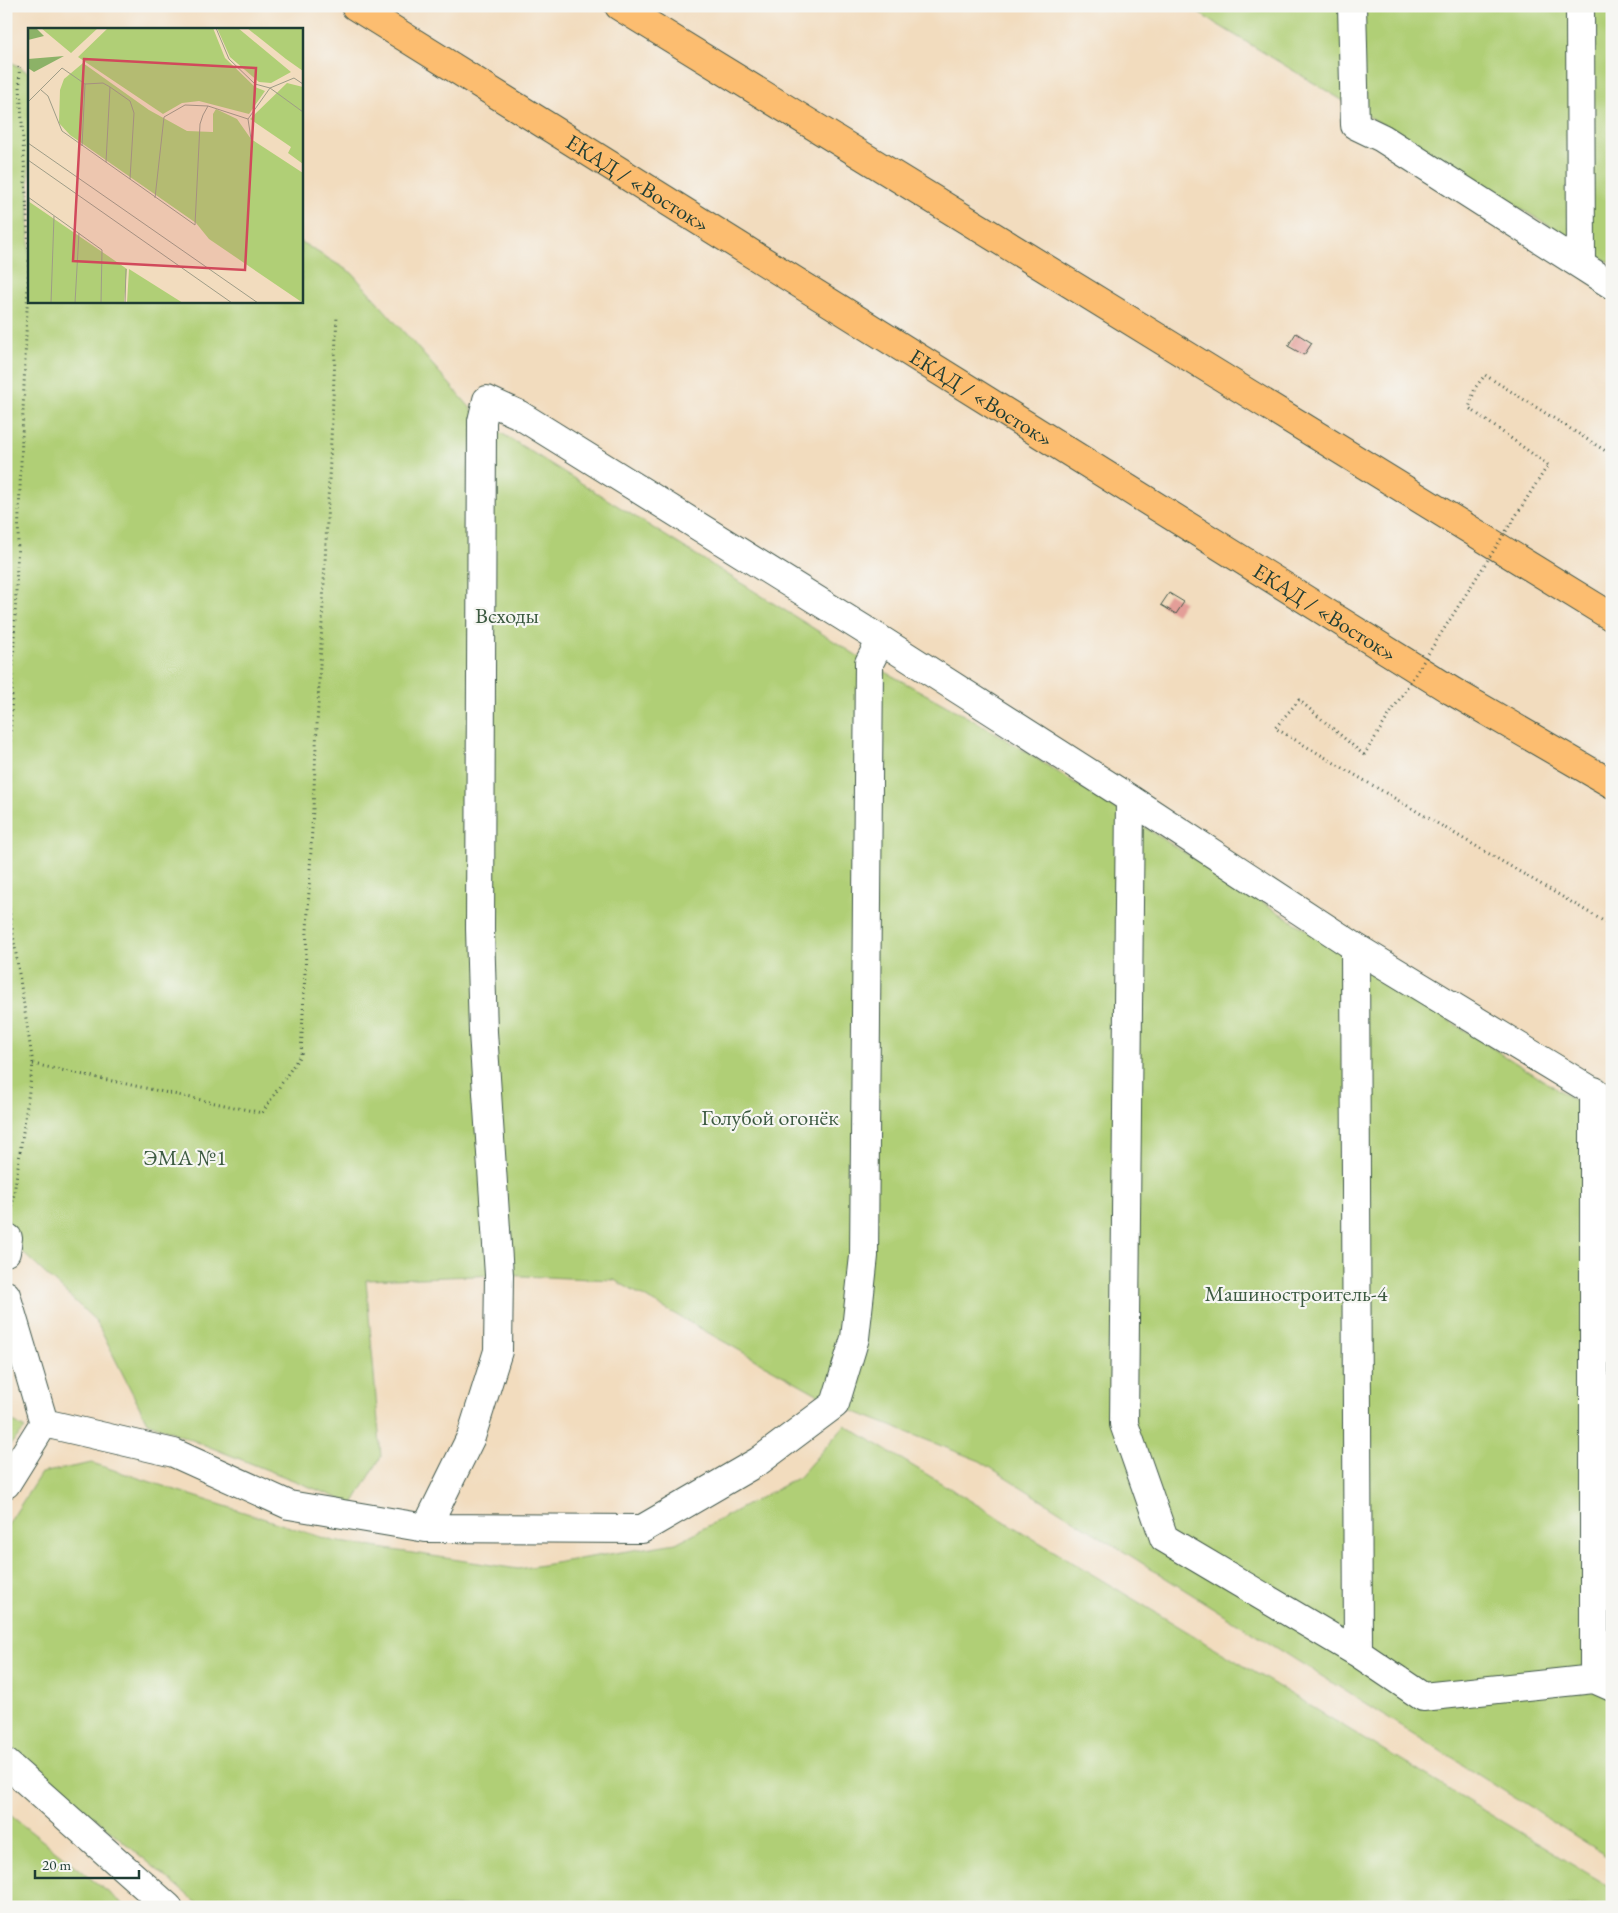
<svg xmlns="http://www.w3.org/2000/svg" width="1618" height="1913" viewBox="0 0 1618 1913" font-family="'EB Garamond',serif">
  <rect width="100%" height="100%" fill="#f6f6f2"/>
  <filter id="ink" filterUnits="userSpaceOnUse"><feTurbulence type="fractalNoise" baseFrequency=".02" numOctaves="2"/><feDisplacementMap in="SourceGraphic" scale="10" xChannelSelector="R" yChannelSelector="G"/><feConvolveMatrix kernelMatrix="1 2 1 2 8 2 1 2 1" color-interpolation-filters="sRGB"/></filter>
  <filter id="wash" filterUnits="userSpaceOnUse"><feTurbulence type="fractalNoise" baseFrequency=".0096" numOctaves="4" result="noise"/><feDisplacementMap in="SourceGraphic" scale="20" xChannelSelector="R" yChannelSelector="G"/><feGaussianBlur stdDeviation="1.12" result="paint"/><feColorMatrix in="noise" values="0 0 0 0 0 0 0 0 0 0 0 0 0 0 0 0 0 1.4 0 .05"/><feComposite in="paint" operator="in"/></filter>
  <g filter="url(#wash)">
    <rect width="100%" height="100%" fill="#f2dcbe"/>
    <path fill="#b0cf76" stroke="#688655" d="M1187,6H1612V264Z
      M6,59L29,73V301H301V242L352,273L482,421L869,663L996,733L1612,1124V1859L980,1461L835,1404L614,1280L499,1275L366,1280L381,1457L353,1504L147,1422L96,1321L6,1237Z
      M6,1417L25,1429L6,1449Z
      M845,1425L1612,1888V1907H202L6,1744V1528L41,1473L92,1463L333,1541L518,1569L676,1543L799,1477Z
      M6,1812L127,1907H6Z"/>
    <g id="blocks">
      <path fill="#e39e98" d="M1296,333L1312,343L1304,355L1288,346Z
        M1169,593L1184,602L1176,614L1161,605Z"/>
    </g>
  </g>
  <g filter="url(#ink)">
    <use href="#blocks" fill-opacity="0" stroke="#3f5549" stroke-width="1"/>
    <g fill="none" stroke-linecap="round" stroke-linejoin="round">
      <g stroke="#3f5549" stroke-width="30">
        <path id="minor" d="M1352,6L1355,125L1382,138L1612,285
          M1580,6L1581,265
          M1130,799L1124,1424L1164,1538L1358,1653
          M1355,947L1358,1653L1423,1697L1594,1679
          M1594,1091V1679L1612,1687
          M6,1252L8,1238
          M6,1295L44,1423L6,1484
          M44,1423L174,1453L289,1505L426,1528L471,1437L498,1351L499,1275L483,1032L480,929L482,421L487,400L518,414L881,640L1130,799L1355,947L1612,1103
          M426,1528L642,1529L759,1461L835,1404L855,1338L864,1256L869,663L881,640
          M6,1763L168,1907"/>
      </g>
      <g stroke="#3f5549" stroke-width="30">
        <g id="highway">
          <path id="s1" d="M355,6L1452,691L1612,784"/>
          <path d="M619,6L1612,617"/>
        </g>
      </g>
      <path stroke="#3f5549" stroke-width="3" stroke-dasharray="1 4" stroke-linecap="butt" d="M19,67L29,252
        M1548,465L1469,408L1475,388L1485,375L1612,455
        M1364,755L1299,700L1275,728L1612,926
        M6,846L29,258
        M6,889L33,1064L12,1207
        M33,1064L262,1113L301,1054L337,316"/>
      <use href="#minor" stroke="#fff" stroke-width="28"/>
      <use href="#highway" stroke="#fcbd6f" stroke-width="28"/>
      <path stroke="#3f5549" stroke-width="3" stroke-dasharray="1 4" stroke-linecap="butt" d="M1364,755L1548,465"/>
    </g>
  </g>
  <g text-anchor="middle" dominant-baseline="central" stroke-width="4.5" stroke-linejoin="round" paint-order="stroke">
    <g font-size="22" fill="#1f3d34" stroke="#f6f6f2">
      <text stroke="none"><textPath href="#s1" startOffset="334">ЕКАД / «Восток»</textPath></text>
      <text stroke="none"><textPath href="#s1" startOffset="739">ЕКАД / «Восток»</textPath></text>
      <text stroke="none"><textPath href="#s1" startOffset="1144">ЕКАД / «Восток»</textPath></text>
    </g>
    <g font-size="22" fill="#3c5a41" stroke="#f6f6f2">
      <text x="507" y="615">Всходы</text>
      <text x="770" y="1117">Голубой огонёк</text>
      <text x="185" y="1157">ЭМА №1</text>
      <text x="1296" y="1293">Машиностроитель-4</text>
    </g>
  </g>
  <g transform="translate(28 28)">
    <rect width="275" height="275" fill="#f2dcbe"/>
    <path d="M13,0H70L43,25ZM80,0H185L197,30L227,59L237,63L221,86L171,73L154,75L135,86L50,29ZM189,0H210L263,44L243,55L231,54L202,29ZM219,0H275V43L258,31ZM55,35L121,82L159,103L185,104V86L188,81L209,91L223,111L275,145V275L181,211L168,195L42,107L31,95L32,62L36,51ZM259,55L275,59V136L260,125L263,119L222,91ZM0,173L99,241L96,275H0ZM101,241L147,270L155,275H99Z" fill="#b0cf76"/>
    <path d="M0,0H8L16,8L0,12ZM36,28L6,44L0,40V31Z" fill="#8cb267"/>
    <path fill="none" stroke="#9e9c87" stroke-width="1" d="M188,0L201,31L227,56L242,60L266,50L275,56M57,56L75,55L82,59L78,134M82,59L102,73L106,85L102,151M13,62L20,68L34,103L167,197L172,96L175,87L180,78L220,91M0,74L34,40L57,56L54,118M223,111L220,91L242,60L275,84M0,115L230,275M0,132L204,275M0,169L74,222L73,275M127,170L136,89L157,77L180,78M0,218L1,170M23,275L26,188M47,275L51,205M97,275L98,241"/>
    <path fill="#d1495b" fill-opacity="0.15" stroke="#d1495b" stroke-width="2.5" d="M56,31L228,40L217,242L45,233Z"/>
    <rect width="275" height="275" fill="none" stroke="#1f3d34" stroke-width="2.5"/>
  </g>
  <rect width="1618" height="1913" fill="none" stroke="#f6f6f2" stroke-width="25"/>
  <path d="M35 1870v8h104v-8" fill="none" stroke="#1f3d34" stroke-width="2.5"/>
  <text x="42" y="1870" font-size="15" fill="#1f3d34" stroke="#f6f6f2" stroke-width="4" paint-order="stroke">20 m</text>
</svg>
